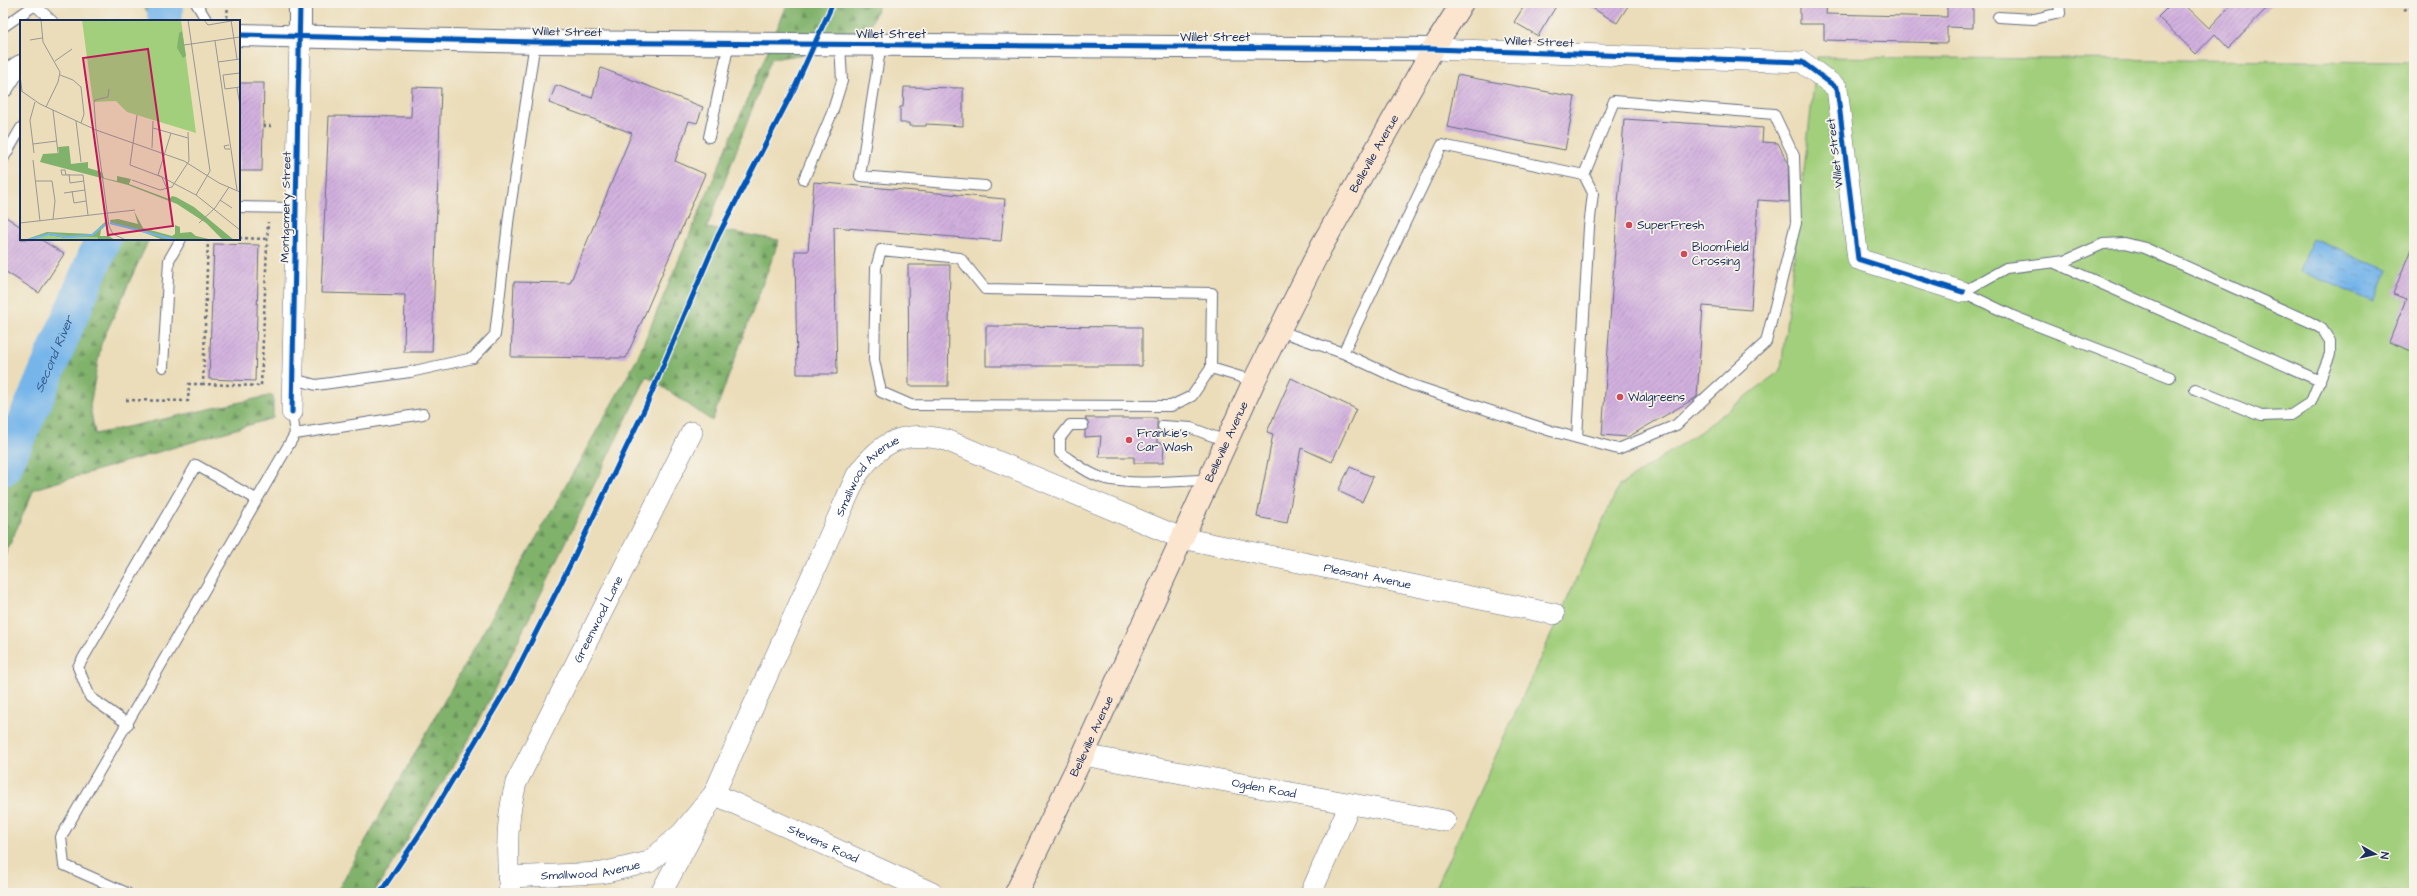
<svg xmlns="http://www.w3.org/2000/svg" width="2417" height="896" viewBox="0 0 2417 896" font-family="'Architects Daughter',sans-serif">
  <defs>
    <pattern id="forest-firs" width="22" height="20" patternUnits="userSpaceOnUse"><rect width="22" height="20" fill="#81b26c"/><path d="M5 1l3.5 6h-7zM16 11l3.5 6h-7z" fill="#69915c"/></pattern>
    <pattern id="water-ripples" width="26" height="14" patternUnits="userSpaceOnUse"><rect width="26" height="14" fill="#76b5ea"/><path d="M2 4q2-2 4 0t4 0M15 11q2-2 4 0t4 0" fill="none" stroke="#6094c1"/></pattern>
    <pattern id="building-hatch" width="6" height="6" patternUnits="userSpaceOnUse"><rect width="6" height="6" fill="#d2b0df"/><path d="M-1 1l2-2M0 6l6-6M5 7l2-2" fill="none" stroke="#aa90b8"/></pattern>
  </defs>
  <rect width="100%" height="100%" fill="#f7f3e8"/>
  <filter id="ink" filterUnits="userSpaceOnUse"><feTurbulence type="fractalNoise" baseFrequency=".025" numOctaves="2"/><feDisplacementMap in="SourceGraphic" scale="8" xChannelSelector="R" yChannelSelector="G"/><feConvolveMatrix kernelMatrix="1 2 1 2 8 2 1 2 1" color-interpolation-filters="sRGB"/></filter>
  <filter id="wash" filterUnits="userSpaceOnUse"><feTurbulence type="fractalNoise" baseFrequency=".012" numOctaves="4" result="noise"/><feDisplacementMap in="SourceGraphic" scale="16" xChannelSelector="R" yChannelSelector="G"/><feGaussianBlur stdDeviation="0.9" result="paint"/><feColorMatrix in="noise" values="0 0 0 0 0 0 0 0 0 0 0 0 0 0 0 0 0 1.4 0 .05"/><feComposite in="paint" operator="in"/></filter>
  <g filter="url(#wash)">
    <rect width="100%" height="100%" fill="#ebddb9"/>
    <path fill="#a2cf7c" stroke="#5e7f6d" d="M1817,57L2414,62V893H1433L1619,486L1701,431L1781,370Z"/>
    <path fill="url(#forest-firs)" stroke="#4e7065" d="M141,3H178L176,11L148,13Z
      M788,3H880L861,46L771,59L707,228L779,240L712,421L647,376L473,733L374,893H336L636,361Z
      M84,239H149L101,344L90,406L95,434L273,395V418L34,489L3,560V436L39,356Z"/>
    <path fill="url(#water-ripples)" stroke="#4872a4" d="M2313,239L2388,270L2374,302L2300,271Z"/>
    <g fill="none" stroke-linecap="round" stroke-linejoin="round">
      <g stroke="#76b5ea" stroke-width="36">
        <path d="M165,3V13"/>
        <path id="s1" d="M3,468L34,402L103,239"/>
      </g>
    </g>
    <g id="blocks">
      <path fill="url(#building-hatch)" d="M1526,3H1558L1538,36L1514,22Z
        M1584,3H1630L1617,23Z
        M1800,3H1827L1826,14L1947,17V3H1973V28L1947,27V43L1824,40V24H1800Z
        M2172,3H2183L2209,28L2233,3H2272L2228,48L2215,34L2196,54L2158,17Z
        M601,68L703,107L697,123L689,121L675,161L705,174L626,358L511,357L514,282L570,283L632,133L549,103L556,85L592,98Z
        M1457,75L1575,97L1565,150L1447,127Z
        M239,83H264L262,171H239Z
        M412,87L441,88L432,352H404L405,295L321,293L329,116L411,117Z
        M904,87L963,88V126L926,124V126H909V123H900V107H903Z
        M1624,119L1763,128L1762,142L1778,143L1788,163L1789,202L1758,200L1751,310L1703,306L1697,397L1628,437L1602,435Z
        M814,182L1005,199L1001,241L834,227L837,374H797L795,251H808Z
        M3,215L21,227V239H40L64,254L39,293L3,270Z
        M214,244L259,245L255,381L209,379Z
        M2413,244H2414V352L2389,342L2406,299L2393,294Z
        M908,265H950L948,386H909Z
        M986,326L1142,327V366H986Z
        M1291,378L1356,409L1332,462L1301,448L1287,523L1257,517L1273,434L1267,432Z
        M1085,418H1157V443H1164L1163,463H1134V457H1099L1101,436L1085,437V431L1089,425Z
        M1350,467L1373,477L1362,502L1338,491Z"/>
    </g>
  </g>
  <g filter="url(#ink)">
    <use href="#blocks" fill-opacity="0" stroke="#646c7e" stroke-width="1"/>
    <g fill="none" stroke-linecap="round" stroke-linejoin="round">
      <g stroke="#646c7e" stroke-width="12">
        <path id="service" d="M196,3L207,21
          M1998,17L2034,19L2060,13L2059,3
          M3,27L35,5L52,21
          M881,44L860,176L985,186
          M709,137L729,43
          M3,159L21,128
          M804,179L832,113L842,81L840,44
          M239,207L296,208
          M881,250L960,258L985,289L1212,293L1211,368L1192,396L1171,406L911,405L881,392L874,360L876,268Z
          M2055,263L2320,381
          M1280,331L1343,353L1442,145L1584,175L1614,101L1774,114L1794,156L1796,223L1766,342L1676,425L1618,449L1551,431L1412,385L1343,353
          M163,367L169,260L181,239
          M1211,368L1254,381
          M2170,377L2015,317L1963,292L2006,268L2065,261L2103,244L2125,243L2145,248L2310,322L2322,329L2330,341V354L2311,402L2291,415L2261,416L2195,389
          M293,379L316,385L410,372L473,358L495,335L509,215L535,42
          M292,412L295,434L423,414
          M1083,425H1070L1060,438V453C1074,462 1089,475 1106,479C1138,486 1175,480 1208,480
          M1163,426L1191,428L1226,441
          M1577,438L1589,227L1593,193L1584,175
          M128,724L90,697L78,667L196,465L256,499
          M127,893L64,865L61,837L295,434"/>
      </g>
      <g stroke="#646c7e" stroke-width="22">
        <g id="minor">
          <path d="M1433,49L1802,62L1837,88L1858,259L1963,292"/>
          <path d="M292,412L300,36"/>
          <path id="s2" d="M1083,755L1445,821"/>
          <path id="s3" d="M508,877L602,873L649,862L682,833L714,794L857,475C882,440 904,430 946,440L1181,538L1554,614"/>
          <path id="s4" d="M510,893C506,856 506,819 516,783L692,432"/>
          <path id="s5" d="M661,893L714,794L932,893"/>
          <path d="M1311,893L1350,804"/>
        </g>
      </g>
      <g stroke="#646c7e" stroke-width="24">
        <path id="tertiary" d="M239,35L535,42L1433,49
          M300,36V3
          M3,86L12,72L21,66"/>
      </g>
      <g stroke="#646c7e" stroke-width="24">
        <g id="secondary">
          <path id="s6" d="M1016,893L1083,755L1254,381L1321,247L1433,49L1462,3"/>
        </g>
      </g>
      <path stroke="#646c7e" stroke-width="2.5" stroke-dasharray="3 3" stroke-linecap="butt" d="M2404,10L2414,5
        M227,18L228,3
        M263,126H271
        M239,238L267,239
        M208,239L203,384L261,386L268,222
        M126,400L188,401L189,384H203"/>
      <use href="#service" stroke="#fff" stroke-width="10"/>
      <use href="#minor" stroke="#fff" stroke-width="21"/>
      <use href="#tertiary" stroke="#fff" stroke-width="22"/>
      <use href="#secondary" stroke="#fbe5cf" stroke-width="22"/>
      <g stroke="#f7f3e8" stroke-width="8">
        <path id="cycleway" d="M239,35L535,42L1433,49L1802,62L1837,88L1858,259L1963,292
          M292,412L300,3
          M380,893L425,826L513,678L576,553L646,406L718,236L795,87L833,3"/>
      </g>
      <use href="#cycleway" stroke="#0057b8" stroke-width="5"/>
    </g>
  </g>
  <g fill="#d1495b" stroke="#f7f3e8" stroke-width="1.5">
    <circle cx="1629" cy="225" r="4"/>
    <circle cx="1684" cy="254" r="4"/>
    <circle cx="1620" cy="397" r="4"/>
    <circle cx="1129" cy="440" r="4"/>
  </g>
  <g text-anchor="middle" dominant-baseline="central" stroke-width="3.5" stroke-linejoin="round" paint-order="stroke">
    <g font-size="12" fill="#1b2f5e" stroke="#f7f3e8">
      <text transform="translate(567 32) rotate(1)">Willet Street</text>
      <text x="891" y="34">Willet Street</text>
      <text x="1215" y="37">Willet Street</text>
      <text transform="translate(1539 42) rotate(2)">Willet Street</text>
      <text stroke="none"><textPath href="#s6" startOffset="822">Belleville Avenue</textPath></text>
      <text transform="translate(1835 153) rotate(-97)">Willet Street</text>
      <text transform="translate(286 207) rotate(-89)">Montgomery Street</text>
      <text stroke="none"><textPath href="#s6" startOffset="498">Belleville Avenue</textPath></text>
      <text stroke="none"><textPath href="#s3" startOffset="592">Smallwood Avenue</textPath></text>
      <text stroke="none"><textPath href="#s3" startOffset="1135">Pleasant Avenue</textPath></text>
      <text stroke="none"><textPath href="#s4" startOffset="294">Greenwood Lane</textPath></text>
      <text stroke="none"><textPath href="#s6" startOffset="174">Belleville Avenue</textPath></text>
      <text stroke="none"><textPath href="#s2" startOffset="184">Ogden Road</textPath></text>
      <text stroke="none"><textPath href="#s5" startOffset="232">Stevens Road</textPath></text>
      <text stroke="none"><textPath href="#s3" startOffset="83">Smallwood Avenue</textPath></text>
    </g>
    <g font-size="12" fill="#1b2f5e" stroke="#f7f3e8" text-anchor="start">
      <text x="1637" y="225">SuperFresh</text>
      <text x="1692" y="247">Bloomfield<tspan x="1692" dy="14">Crossing</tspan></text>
      <text x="1628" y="397">Walgreens</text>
      <text x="1137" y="433">Frankie's<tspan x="1137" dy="14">Car Wash</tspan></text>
    </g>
    <g font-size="13" font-style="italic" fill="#365788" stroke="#f7f3e8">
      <text stroke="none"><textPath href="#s1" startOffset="125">Second River</textPath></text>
    </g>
  </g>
  <g transform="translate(20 20)">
    <rect width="220" height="220" fill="#ebddb9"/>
    <path d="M62,0H161L176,113L107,92L96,81L73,82Z" fill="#a2cf7c"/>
    <path d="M162,11L166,36L163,38L157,28L159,13ZM49,126L51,144L68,142V148L82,152L84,158L97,161V156L111,159L109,164L149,179L152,176L156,177L174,187L214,220H203L186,203L157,184L108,165L20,142L23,134L39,133L38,127ZM114,191L123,208L152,216L155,214V205L160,207V213L171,212L176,216L193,220H143L120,211L91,204L90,200L98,199L118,204ZM85,202L87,204L81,210L80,216H89L95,220H78L77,217L43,218L26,215L4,220L27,212L72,214Z" fill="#81b26c"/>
    <path d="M26,215L43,218L77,217L78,220H12Z" fill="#a2cf7c"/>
    <path fill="none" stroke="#76b5ea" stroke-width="2" d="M90,203L156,220M8,220L29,214L49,217L72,215L87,203M171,220H185"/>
    <path fill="none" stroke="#989795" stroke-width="1" d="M21,0L23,22L40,52L38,62L26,87M168,0L190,151L176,175M184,0L188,5L217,0M211,0L217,39M10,20L22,18M195,21L217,170M164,25L220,17M35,41L52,29M198,42L220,39M220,53L203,55L205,69L220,67M40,55L53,60L61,67L64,94L61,103M0,56L2,71M217,68L220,85M89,69L88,77L75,80L74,83L76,110L89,206L93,214L106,220M0,70L20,84L76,110L164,141L199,163L220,172M33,90L38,133M117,95L110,145L142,157L147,169M56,101L61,142M133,108L168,118M151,113L138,155L176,175L220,210M13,124L37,121M209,125L204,126L205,129H210M132,128L133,101M14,133L10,100L15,82M13,140L20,201M49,154L50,163L64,161M46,155L45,150H41L42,155H63L68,195M112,160L140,170L152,167L169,141L168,112M16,161H32L35,181L33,199M52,171L54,183L66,181M44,173L65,170M200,180L212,188M0,203L115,190M179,203L195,188L209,167"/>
    <path fill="#c2185b" fill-opacity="0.15" stroke="#c2185b" stroke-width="2" d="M128,29L153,206L88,215L63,38Z"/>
    <rect width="220" height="220" fill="none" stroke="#1b2f5e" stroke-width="2"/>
  </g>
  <rect width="2417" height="896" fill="none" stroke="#f7f3e8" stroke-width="16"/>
  <g transform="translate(2375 854) rotate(98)" stroke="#f7f3e8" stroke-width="3" paint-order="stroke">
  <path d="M0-3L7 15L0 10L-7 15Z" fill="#1b2f5e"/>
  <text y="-6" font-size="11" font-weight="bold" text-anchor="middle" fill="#1b2f5e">N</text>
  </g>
</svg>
